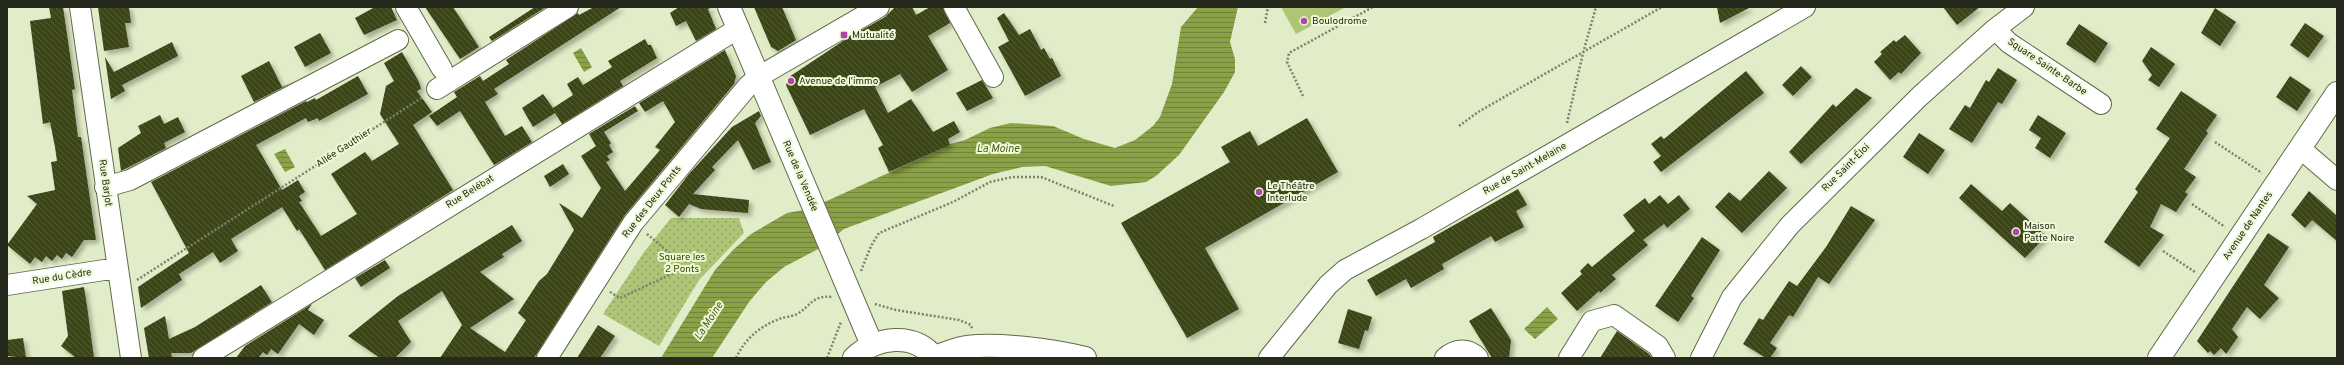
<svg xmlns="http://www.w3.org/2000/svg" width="2344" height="365" viewBox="0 0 2344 365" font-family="Overpass,sans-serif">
  <defs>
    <pattern id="park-dots" width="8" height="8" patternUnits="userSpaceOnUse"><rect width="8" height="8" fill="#aec476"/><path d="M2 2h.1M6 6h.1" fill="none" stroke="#8d9f60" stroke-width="1.8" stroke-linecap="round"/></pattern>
    <pattern id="water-rules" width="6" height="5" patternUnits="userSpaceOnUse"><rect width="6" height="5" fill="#8ba147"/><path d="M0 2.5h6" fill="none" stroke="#71833b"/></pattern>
    <pattern id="building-back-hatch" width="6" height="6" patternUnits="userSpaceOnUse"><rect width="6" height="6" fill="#3a4515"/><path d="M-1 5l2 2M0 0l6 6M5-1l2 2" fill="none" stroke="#545d36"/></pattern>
    <filter id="shadow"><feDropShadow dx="3.5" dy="3.5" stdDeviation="2" flood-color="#0004"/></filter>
  </defs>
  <rect width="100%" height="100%" fill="#e1ecc8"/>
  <path fill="#aec476" d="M1281,7H1346L1296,34Z"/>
  <path fill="url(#park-dots)" d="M671,218H739L744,233L699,280L659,346L603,314L644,252Z"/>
  <path fill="url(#water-rules)" d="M1198,7H1238L1230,42L1235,59V72L1224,92L1179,155L1156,176L1146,182L1111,186L1045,166L1022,167L993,174L844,229L820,248L784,267L766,282L749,302L712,358H661L715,270L733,250L751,234L787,213L804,210L829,200L943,148L950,144L965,140L990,128L1011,123L1053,126L1084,139L1115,148L1135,140L1153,126L1160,117L1172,84L1181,27Z
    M581,48L592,67L584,72L573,53Z
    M285,149L295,167L285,172L274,154Z
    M1547,307L1558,319L1535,339L1524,329Z"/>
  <path fill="url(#building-back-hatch)" filter="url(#shadow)" d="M49,7H63L75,89L72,90L78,137H81L96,240H84L72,257L66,253L62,259L57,255L52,261L46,256L42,262L35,257L30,264L7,245L37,204L27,196L55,190L51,162L57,161L55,147L50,122L43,124L30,21L51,18Z
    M98,7H129L131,23H125L129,47L104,51Z
    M375,7H391L397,20L364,35L355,18Z
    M425,7H453L479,47L460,59Z
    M535,7H546L492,41L489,37Z
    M594,7H621L494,89L498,94L485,102L505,136L522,126L532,142L494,165L460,111L437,126L429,116L457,97L454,92L480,76L483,81L509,64L506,60L578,13L579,15Z
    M679,7H713L708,9L716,29L696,41L686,21L676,26L670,13Z
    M754,7H782L796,40L778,51L771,47Z
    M895,7H912L916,15L930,7H943L950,23L928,36L948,70L912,92L900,74L875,87L888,113L911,99L933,132L954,121L960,132L948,139L950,145L889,172L878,148L883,145L864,109L810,135L786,85L789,77L846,39L885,17Z
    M1717,7H1751L1720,23Z
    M1943,7H1980L1957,25Z
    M2215,8L2236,22L2220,46L2201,33Z
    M1004,13L1019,35L1030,29L1041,50L1044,48L1050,59L1052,58L1061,76L1025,96L998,47L1009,41L997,18Z
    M2305,23L2324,36L2308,58L2290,45Z
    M2079,24L2108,43L2095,63L2066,44Z
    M320,33L331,53L305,67L294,47Z
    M1905,35L1921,53L1901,74L1899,72L1890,80L1874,62L1882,54L1880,52L1894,40L1896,42Z
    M645,39L648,45H651L657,58L620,81L623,86L562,124L555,113L533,127L522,108L543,94L553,108L573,95L567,84L578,77L583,85L612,67L608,61Z
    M172,42L178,56L122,85L125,91L111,99L105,57L114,72Z
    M2151,47L2175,64L2159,87L2148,80L2152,75L2142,61Z
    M725,50L736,76L734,84L624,216L534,358H440L462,325L442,291L398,321L411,342L395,358H380L348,336L398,296L512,225L522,241L502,254L504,257L480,272L514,299L470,328L505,352L526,320L518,313L539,281L547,274L574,230L559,203L582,218L601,188L581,156L596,146L589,134L635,106L638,111L604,132L611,143L609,145L613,152L607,156L610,160L606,162L625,191L660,150L655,147L675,122L663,101L645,112L639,103Z
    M402,52L419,82L421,89L417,91L432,112L413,125L453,190L325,270L299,229L297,231L282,207L231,239L238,251L220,263L213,252L179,274L182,280L141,308L138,287L189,253L151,182L306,101L307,102L315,98L316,100L358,76L368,94L319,121L318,118L308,122L306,118L256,145L282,190L298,180L305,192L299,196L302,201L299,202L321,236L357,214L331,174L365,152L372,161L399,144L380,114L386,86L394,81L384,63Z
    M269,61L282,87L295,81L254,102L241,76Z
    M1801,66L1812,77L1793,96L1782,85Z
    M1998,68L2017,80L2002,104L1998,102L1972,143L1949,129L1965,105L1970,108L1986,80L1989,82Z
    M1746,71L1764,93L1661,172L1653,162L1661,156L1651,144L1661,136L1664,139Z
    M2290,76L2311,90L2297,111L2276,97Z
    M982,80L993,98L967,111L956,93Z
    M1856,88L1872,98L1801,164L1789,152L1833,104L1836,107Z
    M2181,91L2217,115L2206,131L2208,133L2184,169L2196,177L2185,192L2188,194L2176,212L2161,204L2150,227L2164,235L2139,267L2104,242L2138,192L2135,189L2170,138L2156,129Z
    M759,111L761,116L755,123L771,162L753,170L738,140L712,167L715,170L693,194L749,200L748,213L701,209L689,204L679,217L665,205L689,174L732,127Z
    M160,115L164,124L178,117L185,132L164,143L166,148L121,171L118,148L141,133L138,126Z
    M2038,115L2066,133L2050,158L2035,148L2041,138L2029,130Z
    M1307,118L1338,172L1205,248L1239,309L1187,338L1121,223L1230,162L1221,147L1250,131L1258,146Z
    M1919,133L1945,150L1928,174L1903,157Z
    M563,164L569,174L550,187L544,176Z
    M1769,171L1787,188L1742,233L1715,207L1729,192L1740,201Z
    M1971,184L2002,211L2010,203L2046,236L2025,258L1959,198Z
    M1518,189L1527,205L1516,211L1524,227L1495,242L1491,236L1442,264L1444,269L1411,288L1406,279L1376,296L1367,280L1435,242L1433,237Z
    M2309,191L2337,216V241L2312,220L2305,228L2291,215Z
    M1660,195L1668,204L1679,195L1690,209L1667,228L1664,224L1643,240L1648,245L1612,275L1616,279L1600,293L1599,291L1577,311L1561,293L1582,274L1580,271L1588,263L1592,267L1635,231L1623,215L1645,198L1649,204Z
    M1851,206L1875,220L1829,284L1818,277L1793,317L1789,315L1770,343L1777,348L1770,358H1766L1743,344L1759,318L1763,320L1789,281L1797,286L1826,247Z
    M2268,233L2289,247L2264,285L2279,298L2260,319L2247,307L2232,329L2238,337L2226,354L2221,348L2214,355L2210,351L2208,353L2197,341Z
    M1702,237L1720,250L1691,296L1694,298L1678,322L1655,306Z
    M385,260L390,268L361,287L355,278Z
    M261,285L272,302L191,353H171L172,358H149L144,328L165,316L169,339L195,327Z
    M84,287L87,306L94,358H76L61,346L68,336L62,291Z
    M312,304L308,310L324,320L314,335L299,324L278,354L271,349L267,355L263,352L258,358H236L245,346Z
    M1491,308L1511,340L1509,358H1492L1469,321Z
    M1348,309L1372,317L1368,331L1365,330L1359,349L1338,343Z
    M598,325L615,336L600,358H577Z
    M1617,331L1649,354L1652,358H1600Z
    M23,338L26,358L7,356V340Z"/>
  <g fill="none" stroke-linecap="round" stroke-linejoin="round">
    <g stroke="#616a4b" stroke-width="22">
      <path id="minor" d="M80,7L131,358
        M406,7L442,69
        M954,7L993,77
        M1995,29L2009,43L2101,104
        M437,89L568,7
        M2301,149L2337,180
        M105,187L130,180L398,40
        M7,285L117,268
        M203,358L739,28
        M547,358L633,223L748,86L758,77L879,7
        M1269,358L1328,285L1345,270L1421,229L1805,7
        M1445,358C1455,349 1468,347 1478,358
        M1569,358L1592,321L1614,315L1658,346L1665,358
        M1701,358L1732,297L1790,225L1920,96L1995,29L2024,7"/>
    </g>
    <g stroke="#616a4b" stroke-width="24">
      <path id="major" d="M729,7L872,345
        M934,357C945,354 956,348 967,347C999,343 1053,350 1085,358
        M854,358C877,336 914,332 935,358
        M2159,358L2337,93"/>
    </g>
    <path stroke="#7b826b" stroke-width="2.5" stroke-dasharray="2 2" stroke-linecap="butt" d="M1265,23L1268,7
      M1303,96L1287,62L1289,53L1373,7
      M1567,123L1583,53L1596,7
      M1459,126L1478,112L1662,7
      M2215,142L2262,173
      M2192,204L2225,227
      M647,234L673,256
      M2163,251L2195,272
      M861,271L871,246L879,233L953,202L990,182L1012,177H1041L1114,206
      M137,280L423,97
      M610,292L620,298L676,272
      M875,304L896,310L959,320L971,325L972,329
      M736,358C745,339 759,327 779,319C784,317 791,317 797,314C811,306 812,295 832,297
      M827,358L841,322"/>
    <use href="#minor" stroke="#fff" stroke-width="20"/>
    <use href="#major" stroke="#fff" stroke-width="22"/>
  </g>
  <g fill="#af45a6" stroke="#eefad5" stroke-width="1.5">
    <circle cx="1304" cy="21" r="4"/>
    <rect x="840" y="31" width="8" height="8" rx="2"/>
    <circle cx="791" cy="81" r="4"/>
    <circle cx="1259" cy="192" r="4"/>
    <circle cx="2016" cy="232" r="4"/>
  </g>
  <g text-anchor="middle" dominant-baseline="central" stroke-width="4" stroke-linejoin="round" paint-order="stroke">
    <g font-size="10" fill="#262a1d" stroke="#eefad5" text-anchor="start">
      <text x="1312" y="21">Boulodrome</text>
      <text x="852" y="35">Mutualité</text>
      <text x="799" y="81">Avenue de l'immo</text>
      <text x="1267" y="186">Le Théâtre<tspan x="1267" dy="12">Interlude</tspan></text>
      <text x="2024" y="226">Maison<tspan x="2024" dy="12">Patte Noire</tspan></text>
    </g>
    <g font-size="10" fill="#262a1d" stroke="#eefad5">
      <text transform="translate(2047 67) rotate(34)">Square Sainte-Barbe</text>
      <text transform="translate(344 148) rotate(-33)">Allée Gauthier</text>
      <text transform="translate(1846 168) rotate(-45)">Rue Saint-Éloi</text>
      <text transform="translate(1525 169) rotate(-30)">Rue de Saint-Melaine</text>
      <text transform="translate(800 176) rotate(67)">Rue de la Vendée</text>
      <text transform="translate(105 183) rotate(82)">Rue Barjot</text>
      <text transform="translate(470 192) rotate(-32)">Rue Belébat</text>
      <text transform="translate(652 202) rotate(-52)">Rue des Deux Ponts</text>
      <text transform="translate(2248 226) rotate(-56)">Avenue de Nantes</text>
      <text transform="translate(62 277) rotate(-9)">Rue du Cèdre</text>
    </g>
    <g font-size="10" fill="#394600" stroke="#eefad5">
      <text x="682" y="257">Square les<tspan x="682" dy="12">2 Ponts</tspan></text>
    </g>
    <g font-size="11" font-style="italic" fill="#505e1f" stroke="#eefad5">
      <text x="998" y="149">La Moine</text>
      <text transform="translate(709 321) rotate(-57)">La Moine</text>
    </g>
  </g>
  <rect width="2344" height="365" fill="none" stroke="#262a1d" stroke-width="16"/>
</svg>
